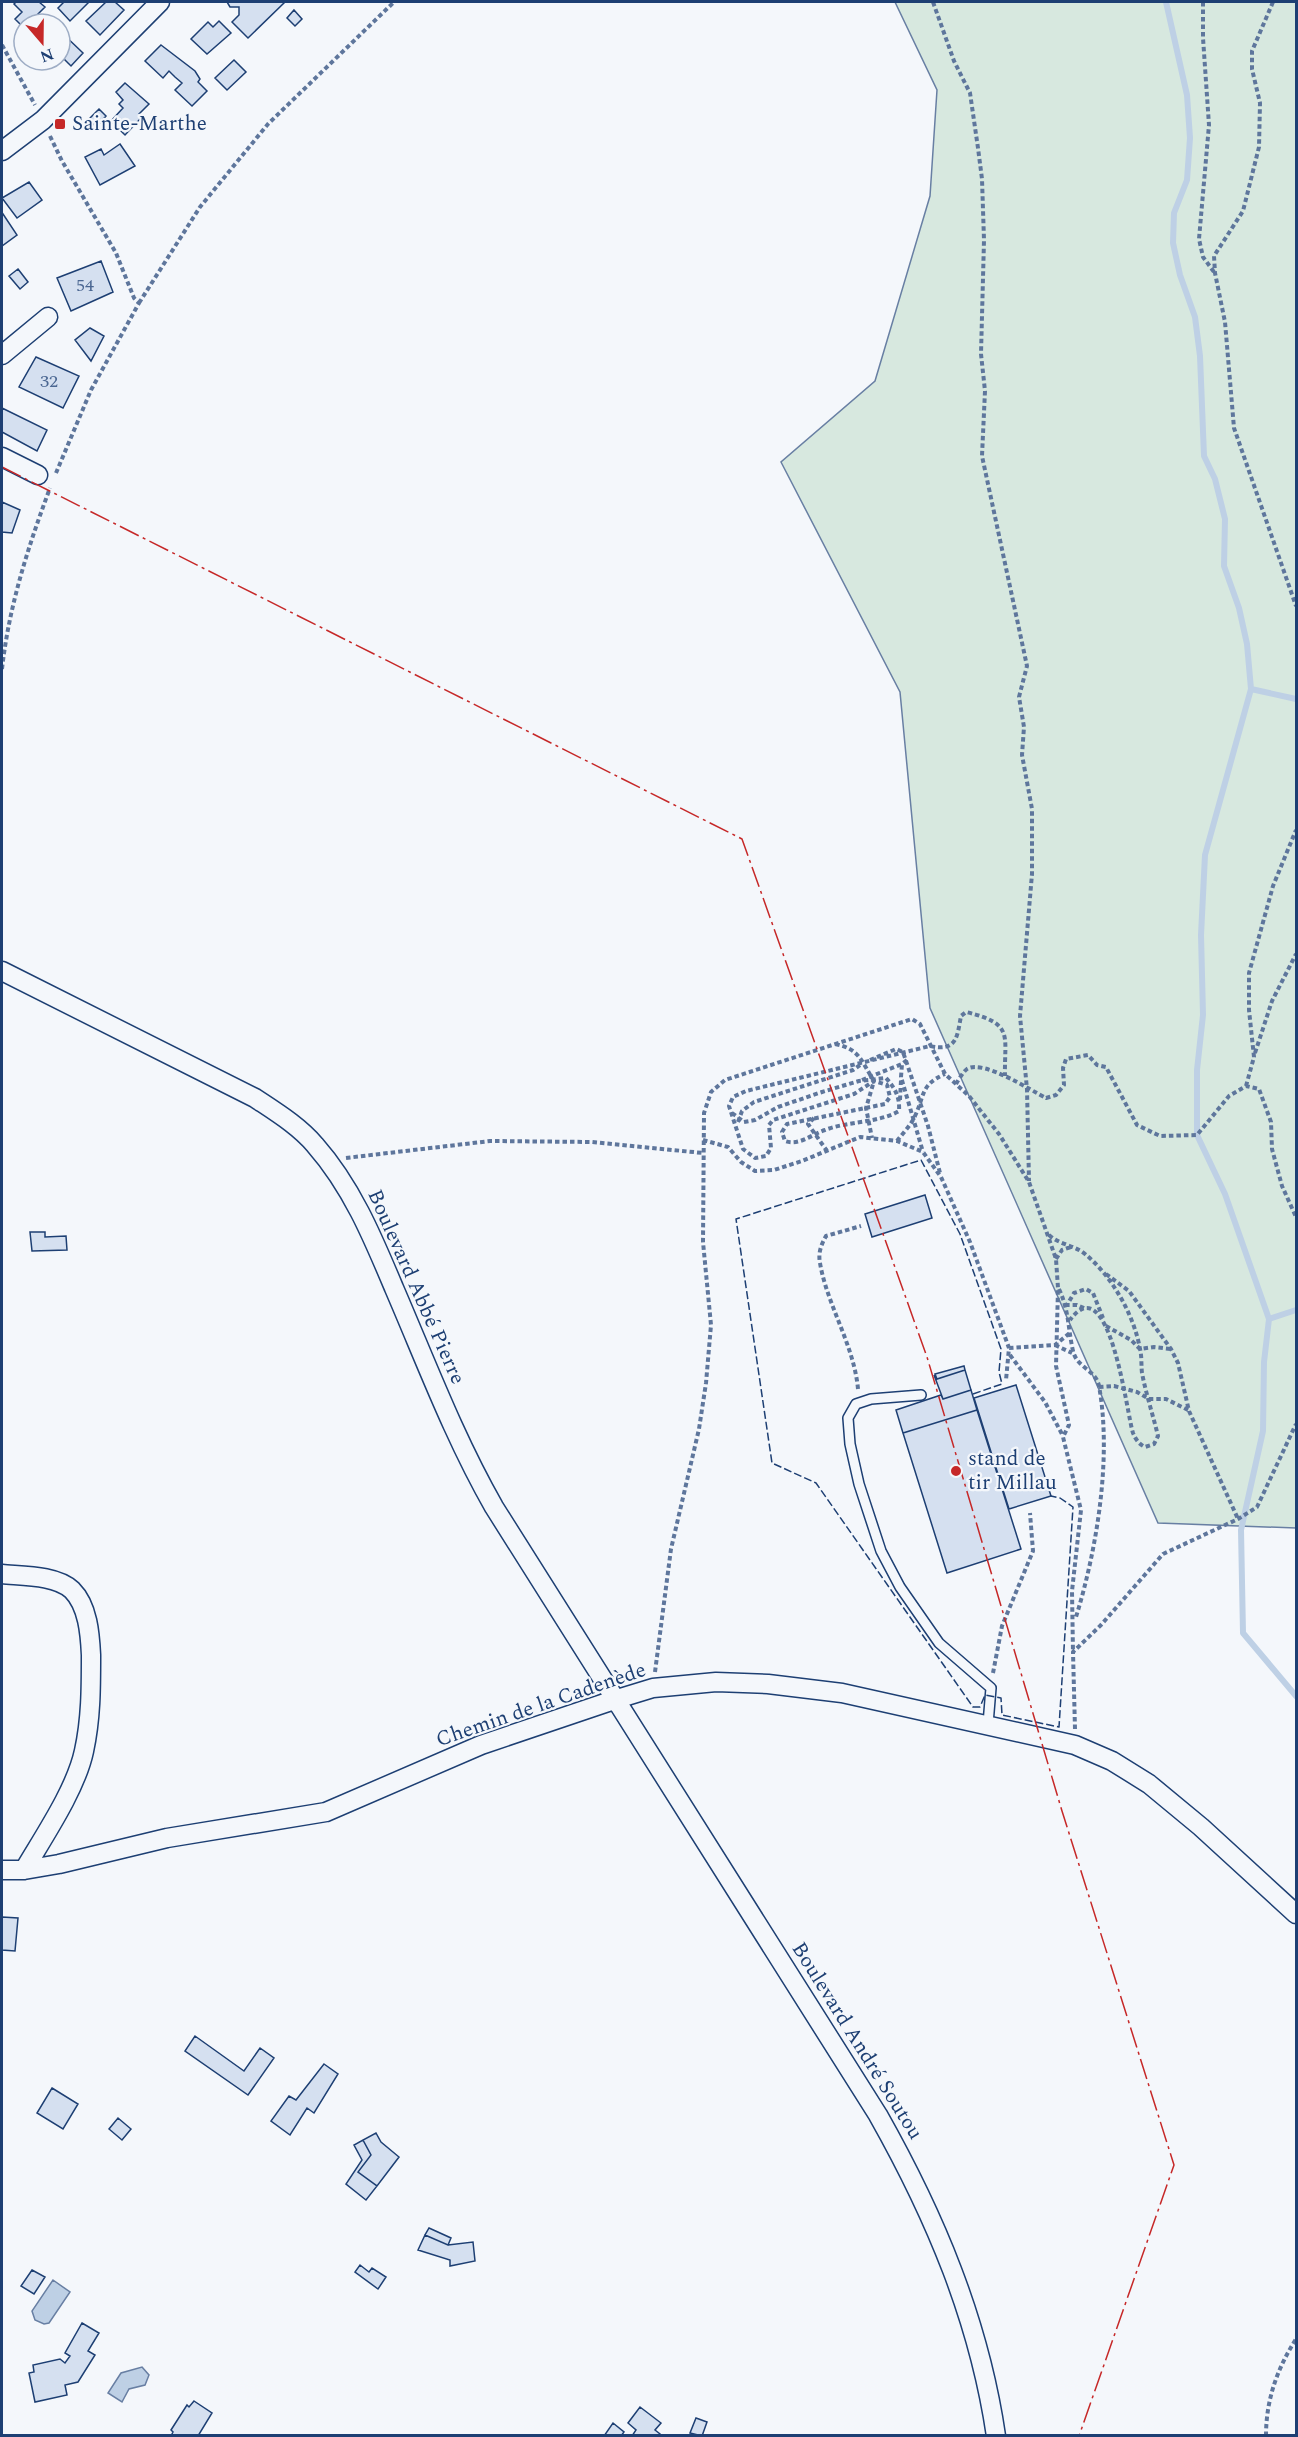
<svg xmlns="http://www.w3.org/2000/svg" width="1298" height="2437" viewBox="0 0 1298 2437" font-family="Spectral,serif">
  <rect width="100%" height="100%" fill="#f4f7fb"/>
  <path fill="#d7e8df" stroke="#687fa3" stroke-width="1.5" d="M895,2H1296V1528L1158,1523L930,1008L900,692L781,462L875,381L930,196L937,90Z"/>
  <path fill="#bed0e5" stroke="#687fa3" stroke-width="1.5" d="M53,2280L70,2292L49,2323L44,2324L35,2320L32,2311Z
    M142,2367L149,2375L145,2385L129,2389L122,2402L108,2393L121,2373Z"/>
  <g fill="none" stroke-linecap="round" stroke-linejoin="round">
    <path stroke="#bed0e5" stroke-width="6" d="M1166,2L1187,95L1190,138L1187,180L1174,213L1173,243L1180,275L1195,317L1200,356L1204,456L1215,479L1225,519L1224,566L1239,608L1247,644L1251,689L1205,855L1201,935L1203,1015L1197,1070V1135L1225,1194L1269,1319L1264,1362L1263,1431L1241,1530L1243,1633L1296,1696
      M1251,689L1296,699
      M1269,1319L1296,1310"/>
  </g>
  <path fill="#d5e0f0" stroke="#1d3f73" stroke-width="1.5" d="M16,2H39L45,7L38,14L48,24H24V28L15,19L22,12L14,4Z
    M64,2H89L70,21L58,8Z
    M106,2H115L124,10L100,35L86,21Z
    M227,2H285L248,38L232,22L239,15V7H230Z
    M294,10L302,19L295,26L287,18Z
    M219,21L231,33L207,54L191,39L208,22L213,27Z
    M60,31L83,53L71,66L64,59L59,63L55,60H60Z
    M161,45L195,71L200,79L198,82L207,91L192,106L175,90L182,83L175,77L169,71L163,78L145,61Z
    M234,60L246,72L227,90L215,78Z
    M125,83L149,104L139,114L142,117L125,135L111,121L123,108L119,104L123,100L116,92Z
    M99,109L106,116L96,127L89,119Z
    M120,144L135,166L100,185L85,157L101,149L104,155Z
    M29,182L42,200L17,218L2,198Z
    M3,214L17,235L2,246V216Z
    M101,261L113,292L71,311L57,278Z
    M18,269L28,282L20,289L9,276Z
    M90,328L104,336L91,361L75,340Z
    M36,357L79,376L63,408L19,387Z
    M2,408L47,430L37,451L2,432Z
    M2,502L20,510L12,533L2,532Z
    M925,1195L932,1218L872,1237L865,1214Z
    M30,1232H45V1237L66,1236L67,1250L32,1251Z
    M964,1366L965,1370L937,1379L935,1374Z
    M965,1370L971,1390L943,1399L934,1375L937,1379Z
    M1016,1385L1051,1496L1009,1509L974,1398Z
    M971,1390L977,1410L903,1433L896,1410L941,1395L943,1399Z
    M977,1410L1021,1549L947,1573L903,1433Z
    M2,1917L18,1918L15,1951L2,1950Z
    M195,2036L244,2071L260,2048L274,2058L248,2095L185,2051Z
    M324,2064L338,2074L314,2113L307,2108L290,2135L271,2121L289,2096L296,2100Z
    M52,2088L78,2104L63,2129L37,2113Z
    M118,2118L131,2129L122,2140L109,2129Z
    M376,2133L381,2142L399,2157L377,2186L358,2172L371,2155L363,2140Z
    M363,2140L371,2155L358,2172L377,2186L366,2200L346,2184L362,2160L354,2145Z
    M429,2228L451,2238L448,2245L425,2235Z
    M425,2235L448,2245L473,2242L475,2261L450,2266V2260L418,2250Z
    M360,2265L369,2272L372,2268L386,2277L378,2289L355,2272Z
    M32,2270L45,2277L34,2294L21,2286Z
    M82,2323L99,2333L88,2351L95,2355L78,2382L65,2385L67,2395L35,2402L29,2373L34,2372L33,2365L60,2359L65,2363L70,2356L65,2353Z
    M194,2401L212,2413L198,2436H171L173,2432L171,2430L187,2405L189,2407Z
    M640,2407L661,2423L655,2430L660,2434L659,2436H632L636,2430L628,2423Z
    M696,2418L707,2422L702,2436L690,2433Z
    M613,2423L624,2432L621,2436H604Z"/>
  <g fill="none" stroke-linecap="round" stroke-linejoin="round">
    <g stroke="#1d3f73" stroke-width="12">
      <path id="lane" d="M921,1395L871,1399L856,1404L848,1418L850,1444L859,1484L881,1551L900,1587L939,1643L991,1688L988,1724"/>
    </g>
    <g stroke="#1d3f73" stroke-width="21">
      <path id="street" d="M2,151L43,120L160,2
        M2,355L48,317
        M2,457L38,475
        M2,971L255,1098C276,1112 299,1126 315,1145C352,1187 373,1238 394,1288C426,1362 454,1437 494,1507L878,2115C935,2216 979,2320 996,2436
        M2,1574C22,1576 56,1575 72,1590C88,1606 90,1634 91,1655C91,1688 91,1719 84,1751C76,1789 44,1836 24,1870
        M2,1870H24L59,1864L167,1838L326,1812L481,1745L617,1699L653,1688L716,1682L768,1684L842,1693L1075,1745L1112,1761L1149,1784L1201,1827L1296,1914"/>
    </g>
    <path stroke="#5e769c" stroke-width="4" stroke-dasharray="4.5 3" stroke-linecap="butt" d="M933,2L954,61L970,93L978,148L982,179L984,240L981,354L985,391L982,456L1027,666L1019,697L1024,727L1022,755L1032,809V874L1020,1016L1027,1089L1029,1181
      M1203,2V38L1209,125L1199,239L1203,257L1214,272
      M1273,2L1252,51V69L1260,103L1259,147L1243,211L1214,256L1215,273L1225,322L1234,428L1296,606
      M2,45L35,105
      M50,136L62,161L116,253L134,298L139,303L91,390L56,473
      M139,303L200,207L268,124L394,2
      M2,669C9,606 28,547 50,488
      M835,1044C860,1049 861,1061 874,1081L866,1108L872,1138
      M1255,1053L1272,1001L1296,954
      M870,1060L896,1049L903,1052L928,1126L940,1173
      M907,1060L902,1064L901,1077L923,1152
      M862,1080L902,1064
      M956,1084C959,1079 963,1072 967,1069C983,1059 1030,1090 1046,1098L1056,1095L1064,1085L1063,1068L1066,1059L1088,1055L1097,1065L1106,1067L1137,1125L1160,1136L1197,1135L1229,1096L1246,1086L1259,1089L1271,1122L1272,1149L1282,1186L1296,1217
      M1246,1086L1254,1057L1249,1010V973L1273,886L1296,830
      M900,1100L901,1080
      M732,1113L744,1122L755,1120L778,1107L822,1092L859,1081L886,1078C895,1088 900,1097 899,1111C879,1123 848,1121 825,1130C812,1134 800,1146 785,1141L782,1132L787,1124L885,1104L890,1097L887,1085L874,1081L854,1094L773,1120L769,1125L771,1148L766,1156L755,1158L743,1149L729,1106L733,1097L746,1091L930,1046C957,1052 957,1037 961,1016L966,1012C1015,1024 1004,1035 1005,1076
      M814,1118L808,1124L827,1151
      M738,1122L742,1111L754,1102L853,1070L860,1065
      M703,1140L728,1147L741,1162L755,1171L774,1170L802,1161L860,1137L897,1141L923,1152L941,1177L970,1242L1009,1348L1006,1380
      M897,1141C903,1133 911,1125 915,1116C925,1095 920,1085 945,1074
      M346,1158L490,1141L592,1142L703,1153
      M1049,1235C1060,1245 1074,1245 1085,1254C1112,1276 1134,1315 1140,1349C1142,1357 1141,1365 1142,1373C1146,1394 1153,1415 1158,1436L1154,1444L1145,1447C1139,1444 1136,1440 1133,1433C1127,1416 1110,1265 1070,1320
      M1056,1259L1062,1250L1071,1247
      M1106,1274L1129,1291L1171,1349L1178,1363L1189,1411L1238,1519
      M1059,1289C1069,1310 1068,1329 1073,1351C1077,1368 1096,1370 1099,1386C1112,1457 1097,1549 1076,1617
      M1084,1308L1077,1305H1067L1074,1293L1086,1289L1093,1293L1103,1318
      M1106,1326L1131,1340L1140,1349L1154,1347L1171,1349
      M1055,1345L1072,1353
      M1009,1348L1055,1345L1071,1332
      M1010,1355L1045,1402L1063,1436
      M1099,1387L1114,1386L1137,1392L1149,1399H1166L1188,1410
      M858,1389C854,1345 827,1305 820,1263C818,1253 821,1245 826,1236L861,1226
      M655,1672L671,1549L699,1429L706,1383L711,1325L703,1242L704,1113L711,1092L725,1080L912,1019L920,1024L945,1074L969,1096L999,1134L1029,1182L1056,1259L1058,1288L1056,1366L1069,1425L1063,1437L1081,1510L1072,1591L1073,1652
      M993,1673L1002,1626L1033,1551L1030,1513
      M1075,1729L1073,1652L1101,1625L1163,1554L1238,1519L1257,1507L1296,1424
      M1266,2436C1266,2400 1277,2369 1296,2339"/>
    <use href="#lane" stroke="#f4f7fb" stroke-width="9"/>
    <use href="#street" stroke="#f4f7fb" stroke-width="18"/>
    <path stroke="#1d3f73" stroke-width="1.5" stroke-dasharray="8 3" stroke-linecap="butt" d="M973,1394L1002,1384L999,1372L1001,1349L960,1234L921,1160L736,1219L772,1463L816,1483L973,1707H980L985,1695L1001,1698L1002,1715L1059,1727L1073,1507L1060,1498L1051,1496"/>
    <path stroke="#c62828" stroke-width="1.5" stroke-dasharray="21 4.5 3 4.5" stroke-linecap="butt" d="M2,467L742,839L927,1357L1062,1811L1174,2165L1079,2436"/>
  </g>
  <g fill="#c62828" stroke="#f4f7fb" stroke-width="2">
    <rect x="54" y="118" width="12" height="12" rx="3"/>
    <circle cx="956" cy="1471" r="6"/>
  </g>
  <g text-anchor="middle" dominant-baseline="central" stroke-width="4.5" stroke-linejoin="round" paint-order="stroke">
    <g font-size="18" fill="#4b6792">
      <text x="85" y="285">54</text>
      <text x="49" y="381">32</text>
    </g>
    <g font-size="21" fill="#1d3f73" stroke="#f4f7fb" text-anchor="start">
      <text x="72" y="124">Sainte-Marthe</text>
      <text x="968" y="1459">stand de<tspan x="968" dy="24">tir Millau</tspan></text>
    </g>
    <g font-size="21" fill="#1d3f73" stroke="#f4f7fb">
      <text transform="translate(416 1287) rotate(66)">Boulevard Abbé Pierre</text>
      <text transform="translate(541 1705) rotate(-19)">Chemin de la Cadenède</text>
      <text transform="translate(857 2041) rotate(58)">Boulevard André Soutou</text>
    </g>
  </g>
  <rect width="1298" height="2437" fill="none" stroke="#1d3f73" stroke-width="6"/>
  <g transform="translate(42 42) rotate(160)"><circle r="28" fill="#f4f7fb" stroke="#9eadc5" stroke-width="1.5"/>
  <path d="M0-4.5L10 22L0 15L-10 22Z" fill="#c62828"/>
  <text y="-9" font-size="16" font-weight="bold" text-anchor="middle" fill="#1d3f73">N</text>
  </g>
</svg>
